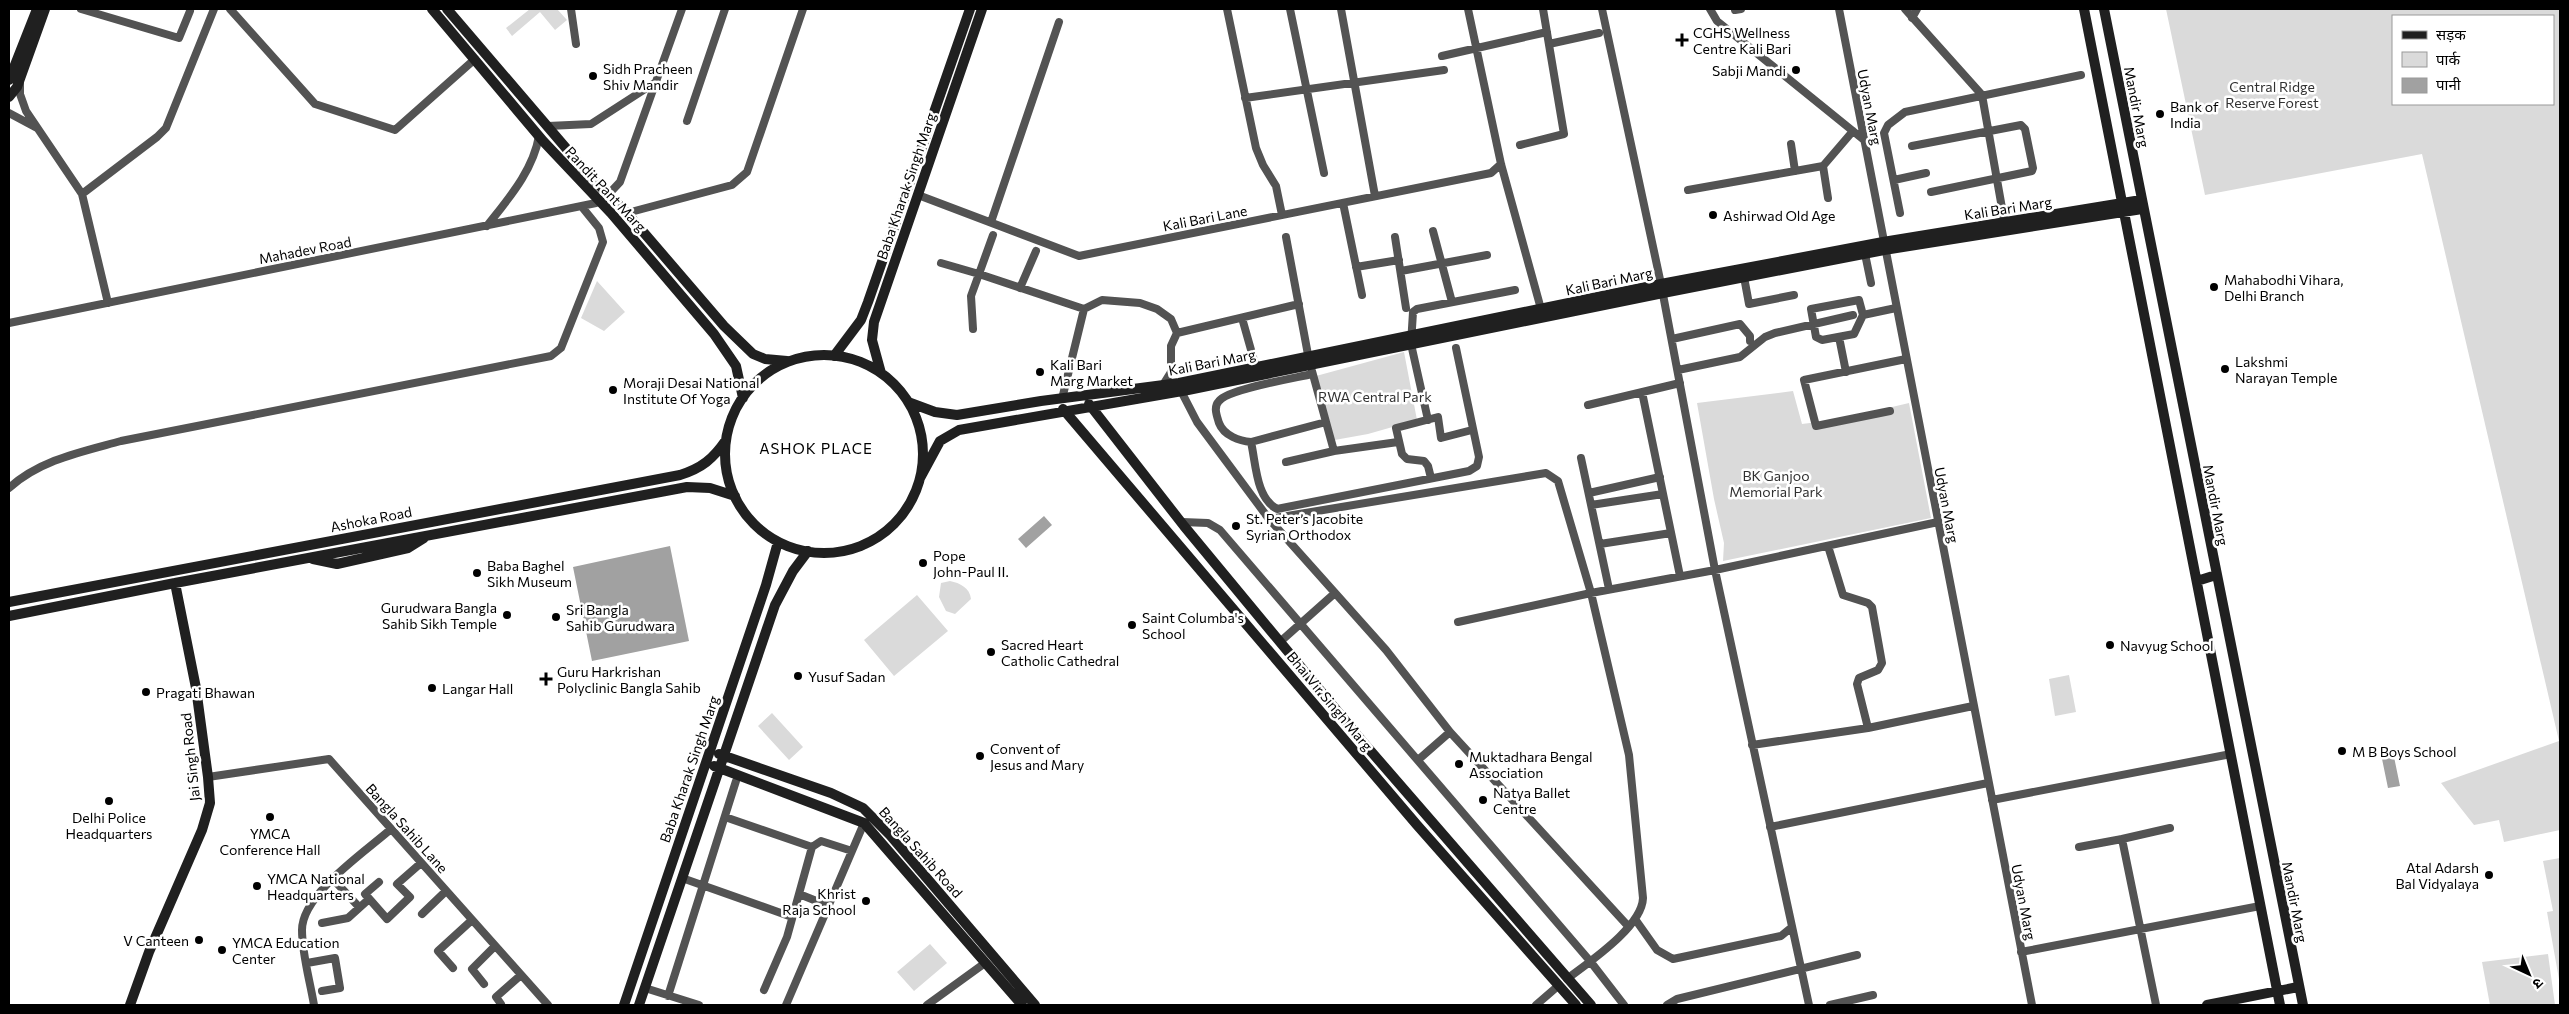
<svg xmlns="http://www.w3.org/2000/svg" width="2569" height="1014" viewBox="0 0 2569 1014" font-family="Commissioner,'Noto Sans Devanagari',sans-serif">
  <rect width="100%" height="100%" fill="#fff"/>
  <path fill="#dadada" fill-rule="evenodd" d="M530,9H557L567,20L555,30L540,12L512,36L506,28Z
    M2166,9H2560V830L2504,842L2499,820L2474,825L2441,783L2559,741L2422,154L2205,195ZM2393,16H2553V104H2393Z
    M597,281L625,312L604,331L581,318Z
    M1404,352L1417,420L1368,434L1329,441L1316,376Z
    M1793,391L1802,424L1841,419L1909,403L1931,518L1723,561L1724,543L1714,499L1697,403Z
    M950,581C960,583 970,588 971,599L955,614L946,611L939,597L941,583Z
    M917,595L948,631L894,676L864,640Z
    M2069,675L2076,712L2055,716L2049,679Z
    M772,713L803,747L789,760L758,726Z
    M2560,858V985L2547,912L2553,911L2543,861Z
    M930,944L947,963L914,991L897,972Z
    M2548,954L2555,1005H2490L2482,962Z"/>
  <path fill="#a1a1a1" d="M1044,516L1052,525L1026,548L1018,539Z
    M670,546L689,641L592,661L573,567Z
    M2393,752L2400,786L2388,788L2381,754Z"/>
  <g fill="none" stroke-linecap="round" stroke-linejoin="round">
    <path stroke="#535353" stroke-width="8" d="M81,9L179,38L190,11
      M230,9L315,104L395,130L475,59
      M571,9L576,44
      M1227,9L1256,148L1263,165L1276,186L1282,215
      M1290,9L1324,173
      M1341,9L1375,196
      M1468,9L1501,164L1541,309
      M1602,9L1661,284L1715,570L1809,1005
      M1710,9L1717,21L1864,140
      M1839,9L2032,1005
      M1905,9L1982,95L2005,225
      M1735,10L1741,9
      M1912,18L1917,9
      M1549,44L1599,33
      M1442,56L1547,32
      M20,81V94L26,111L82,194L108,303
      M1245,98L1444,70
      M9,113L37,128
      M687,121L725,9
      M548,126L591,124L656,82
      M1791,144L1795,171
      M1520,145L1564,134L1543,9
      M1912,146L2021,125L2025,129L2033,168L2032,171L1931,192
      M1823,166L1828,198
      M1894,180L1926,173
      M1688,190L1823,166L1853,131
      M82,194L157,137L166,128L214,9
      M918,195L1079,256L1491,173L1501,164
      M1343,203L1362,295
      M627,213L732,185L747,172L803,9
      M1900,213L1884,133L1888,125L1905,112L2081,75
      M991,222L1059,22
      M487,226C508,199 533,171 539,136
      M1433,231L1452,302
      M993,235L979,274L1084,309L1062,399
      M1286,237L1309,360
      M1395,237L1406,308
      M1865,254L1871,283
      M941,263L979,274L971,296L973,329
      M1356,267L1399,260
      M1401,271L1487,255
      M1744,277L1749,304L1794,295
      M1020,288L1036,251
      M1084,309L1102,300L1140,303L1157,309L1171,319L1177,333
      M1863,315L1859,300L1811,309L1816,337L1822,340L1854,334L1863,315L1896,308
      M1242,318L1257,371
      M9,323L596,203L605,198L620,182L682,9
      M1839,337L1846,372
      M1672,339L1740,324L1750,336V341
      M1678,370L1740,357L1765,337L1775,333L1853,315
      M1312,371L1334,451
      M1312,374C1295,378 1228,389 1219,401C1213,407 1217,416 1219,423C1224,436 1240,441 1251,442L1326,422
      M1161,388L1171,372V346L1177,333L1299,304
      M1181,391L1197,422L1269,519L1386,650L1450,732L1628,926
      M1642,392L1680,576
      M1588,405L1680,383
      M1890,411L1816,426L1804,380L1906,359
      M1428,420L1411,344L1413,312L1417,309L1515,290
      M1251,442C1256,464 1256,498 1277,509L1469,471L1477,466L1479,457L1456,348
      M1581,458L1609,589
      M1286,462L1334,451L1398,442
      M1431,478L1428,466L1424,461L1407,459L1402,454L1396,428L1438,417L1441,438L1472,430
      M9,488C40,460 81,452 121,441L551,356L561,348L603,242L599,228L582,207
      M1589,493L1660,477
      M1591,505L1663,494
      M1269,519L1546,473L1558,481L1591,593L1629,755L1643,898C1642,927 1589,962 1567,979
      M1182,522L1208,523L1220,530L1590,961L1624,1005
      M1600,544L1671,533
      M1828,546L1843,595L1868,603L1872,607L1882,663L1878,670L1859,678L1857,684L1868,728
      M1458,622L1591,593L1715,570L1938,522
      M1281,641L1335,593
      M1752,745L1868,728L1973,706
      M1418,760L1450,732
      M208,777L329,759L548,1005
      M1992,800L2231,754
      M725,817L812,847L787,937L764,990
      M1770,827L1988,783
      M812,847L821,841L852,851
      M2079,847L2122,839
      M682,878L792,917
      M333,879L359,907
      M379,882L365,894L387,919L410,897L397,884L421,863
      M799,894L829,906
      M422,914L446,891
      M1635,919L1657,950L1673,959L1781,936L1792,927
      M322,923L348,918L369,899
      M2021,952L2260,906
      M307,963L335,958L340,988L322,991
      M453,968L438,951L472,920
      M484,984L472,969L495,946
      M645,988L699,1005
      M668,996L736,781
      M501,1004L496,997L521,975
      M314,1005C310,981 302,954 302,930C302,894 365,852 391,829
      M786,1005L864,823
      M927,1005L985,963
      M1536,1005L1558,986
      M1667,1005L1677,999L1857,955
      M1830,1005L1873,995
      M2156,1005L2122,839L2170,828"/>
    <path stroke="#202020" stroke-width="10" d="M432,9L543,141L611,213L714,334L736,366L743,398
      M447,9L589,175L627,213L724,326L753,354L765,359L787,361
      M2084,9L2280,1005
      M2104,9L2303,1005
      M9,80L37,9
      M9,97L17,87L45,9
      M725 454a99 99 0 1 1 198 0a99 99 0 1 1-198 0Z
      M834,356L861,320L868,302L970,9
      M881,373L872,340L874,322L982,9
      M908,402L935,412L957,415L1041,401L1179,383L1661,284L1883,242L2141,200
      M1089,404L1184,526L1362,741L1591,1005
      M1063,409L1417,825L1576,1005
      M920,478L940,441L959,430L1188,390L1663,293L1884,250L2142,209
      M313,559L337,564L408,548L424,538
      M2197,581L2216,575
      M9,602L680,475C702,468 713,459 726,440
      M9,616L175,583L687,487L710,488L735,496
      M719,754L831,793L863,808L890,835L1035,1005
      M714,766L864,823L1022,1005
      M130,1005L149,952L202,830L210,803L208,777L196,688L175,583
      M624,1005L766,585L778,542
      M639,1005L775,605L793,571L808,551
      M2207,1005L2298,987"/>
  </g>
  <g fill="#000" stroke="#fff" stroke-width="2">
    <path d="M1679.5 32.5h5v5h5v5h-5v5h-5v-5h-5v-5h5z"/>
    <circle cx="1796" cy="70" r="5"/>
    <circle cx="593" cy="76" r="5"/>
    <circle cx="2160" cy="114" r="5"/>
    <circle cx="1713" cy="215" r="5"/>
    <circle cx="2214" cy="287" r="5"/>
    <circle cx="2225" cy="369" r="5"/>
    <circle cx="1040" cy="372" r="5"/>
    <circle cx="613" cy="390" r="5"/>
    <circle cx="1236" cy="526" r="5"/>
    <circle cx="923" cy="563" r="5"/>
    <circle cx="477" cy="573" r="5"/>
    <circle cx="507" cy="615" r="5"/>
    <circle cx="556" cy="617" r="5"/>
    <circle cx="1132" cy="625" r="5"/>
    <circle cx="2110" cy="645" r="5"/>
    <circle cx="991" cy="652" r="5"/>
    <circle cx="798" cy="676" r="5"/>
    <path d="M543.5 671.5h5v5h5v5h-5v5h-5v-5h-5v-5h5z"/>
    <circle cx="432" cy="688" r="5"/>
    <circle cx="146" cy="692" r="5"/>
    <circle cx="2342" cy="751" r="5"/>
    <circle cx="980" cy="756" r="5"/>
    <circle cx="1459" cy="764" r="5"/>
    <circle cx="1483" cy="800" r="5"/>
    <circle cx="109" cy="801" r="5"/>
    <circle cx="270" cy="817" r="5"/>
    <circle cx="2489" cy="875" r="5"/>
    <circle cx="257" cy="886" r="5"/>
    <circle cx="866" cy="901" r="5"/>
    <circle cx="199" cy="940" r="5"/>
    <circle cx="222" cy="950" r="5"/>
  </g>
  <g text-anchor="middle" dominant-baseline="central" stroke-width="5" stroke-linejoin="round" paint-order="stroke">
    <g font-size="14" fill="#000" stroke="#fff" text-anchor="start">
      <text x="1693" y="32">CGHS Wellness<tspan x="1693" dy="16">Centre Kali Bari</tspan></text>
      <text x="603" y="68">Sidh Pracheen<tspan x="603" dy="16">Shiv Mandir</tspan></text>
      <text x="1786" y="70" text-anchor="end">Sabji Mandi</text>
      <text x="2170" y="106">Bank of<tspan x="2170" dy="16">India</tspan></text>
      <text x="1723" y="215">Ashirwad Old Age</text>
      <text x="2224" y="279">Mahabodhi Vihara,<tspan x="2224" dy="16">Delhi Branch</tspan></text>
      <text x="2235" y="361">Lakshmi<tspan x="2235" dy="16">Narayan Temple</tspan></text>
      <text x="1050" y="364">Kali Bari<tspan x="1050" dy="16">Marg Market</tspan></text>
      <text x="623" y="382">Moraji Desai National<tspan x="623" dy="16">Institute Of Yoga</tspan></text>
      <text x="1246" y="518">St. Peter’s Jacobite<tspan x="1246" dy="16">Syrian Orthodox</tspan></text>
      <text x="933" y="555">Pope<tspan x="933" dy="16">John-Paul II.</tspan></text>
      <text x="487" y="565">Baba Baghel<tspan x="487" dy="16">Sikh Museum</tspan></text>
      <text x="497" y="607" text-anchor="end">Gurudwara Bangla<tspan x="497" dy="16">Sahib Sikh Temple</tspan></text>
      <text x="566" y="609">Sri Bangla<tspan x="566" dy="16">Sahib Gurudwara</tspan></text>
      <text x="1142" y="617">Saint Columba's<tspan x="1142" dy="16">School</tspan></text>
      <text x="1001" y="644">Sacred Heart<tspan x="1001" dy="16">Catholic Cathedral</tspan></text>
      <text x="2120" y="645">Navyug School</text>
      <text x="557" y="671">Guru Harkrishan<tspan x="557" dy="16">Polyclinic Bangla Sahib</tspan></text>
      <text x="808" y="676">Yusuf Sadan</text>
      <text x="442" y="688">Langar Hall</text>
      <text x="156" y="692">Pragati Bhawan</text>
      <text x="990" y="748">Convent of<tspan x="990" dy="16">Jesus and Mary</tspan></text>
      <text x="2352" y="751">M B Boys School</text>
      <text x="1469" y="756">Muktadhara Bengal<tspan x="1469" dy="16">Association</tspan></text>
      <text x="1493" y="792">Natya Ballet<tspan x="1493" dy="16">Centre</tspan></text>
      <text x="109" y="817" text-anchor="middle">Delhi Police<tspan x="109" dy="16">Headquarters</tspan></text>
      <text x="270" y="833" text-anchor="middle">YMCA<tspan x="270" dy="16">Conference Hall</tspan></text>
      <text x="2479" y="867" text-anchor="end">Atal Adarsh<tspan x="2479" dy="16">Bal Vidyalaya</tspan></text>
      <text x="267" y="878">YMCA National<tspan x="267" dy="16">Headquarters</tspan></text>
      <text x="856" y="893" text-anchor="end">Khrist<tspan x="856" dy="16">Raja School</tspan></text>
      <text x="189" y="940" text-anchor="end">V Canteen</text>
      <text x="232" y="942">YMCA Education<tspan x="232" dy="16">Center</tspan></text>
    </g>
    <g font-size="14" fill="#313131" stroke="#fff">
      <text x="2272" y="86">Central Ridge<tspan x="2272" dy="16">Reserve Forest</tspan></text>
      <text x="1375" y="396">RWA Central Park</text>
      <text x="1776" y="475">BK Ganjoo<tspan x="1776" dy="16">Memorial Park</tspan></text>
    </g>
    <g font-size="14" fill="#000" stroke="#fff">
      <text transform="translate(1870 107) rotate(79)">Udyan Marg</text>
      <text transform="translate(2137 107) rotate(79)">Mandir Marg</text>
      <text transform="translate(906 186) rotate(-71)">Baba Kharak Singh Marg</text>
      <text transform="translate(606 189) rotate(47)">Pandit Pant Marg</text>
      <text transform="translate(2008 208) rotate(-9)">Kali Bari Marg</text>
      <text transform="translate(1205 218) rotate(-11)">Kali Bari Lane</text>
      <text transform="translate(305 250) rotate(-11)">Mahadev Road</text>
      <text transform="translate(1609 281) rotate(-12)">Kali Bari Marg</text>
      <text transform="translate(1212 362) rotate(-11)">Kali Bari Marg</text>
      <text transform="translate(1947 505) rotate(79)">Udyan Marg</text>
      <text transform="translate(2216 505) rotate(79)">Mandir Marg</text>
      <text transform="translate(371 519) rotate(-11)">Ashoka Road</text>
      <text transform="translate(1330 701) rotate(50)">Bhai Vir Singh Marg</text>
      <text transform="translate(190 757) rotate(-96)">Jai Singh Road</text>
      <text transform="translate(689 769) rotate(-71)">Baba Kharak Singh Marg</text>
      <text transform="translate(407 828) rotate(48)">Bangla Sahib Lane</text>
      <text transform="translate(921 852) rotate(48)">Bangla Sahib Road</text>
      <text transform="translate(2024 902) rotate(79)">Udyan Marg</text>
      <text transform="translate(2295 902) rotate(79)">Mandir Marg</text>
    </g>
    <g font-size="15" letter-spacing="1" fill="#000" stroke="#fff">
      <text x="816" y="448">ASHOK PLACE</text>
    </g>
  </g>
  <rect width="2569" height="1014" fill="none" stroke="#000000" stroke-width="20"/>
  <rect x="2392" y="15" width="162" height="90" fill="#ffffff" stroke="#999999"/>
  <rect x="2402" y="31" width="25" height="8" fill="#202020" stroke="#999999"/>
  <text x="2436" y="40" font-size="15" fill="#000000">सड़क</text>
  <rect x="2402" y="52" width="25" height="15" fill="#dadada" stroke="#999999"/>
  <text x="2436" y="65" font-size="15" fill="#000000">पार्क</text>
  <rect x="2402" y="78" width="25" height="15" fill="#a1a1a1" stroke="#999999"/>
  <text x="2436" y="90" font-size="15" fill="#000000">पानी</text>
  <g transform="translate(2529 974) rotate(136)" stroke="#ffffff" stroke-width="4" paint-order="stroke">
  <path d="M0-4L9 19L0 12L-9 19Z" fill="#000000"/>
  <text y="-8" font-size="14" font-weight="bold" text-anchor="middle" fill="#000000">उ</text>
  </g>
</svg>
